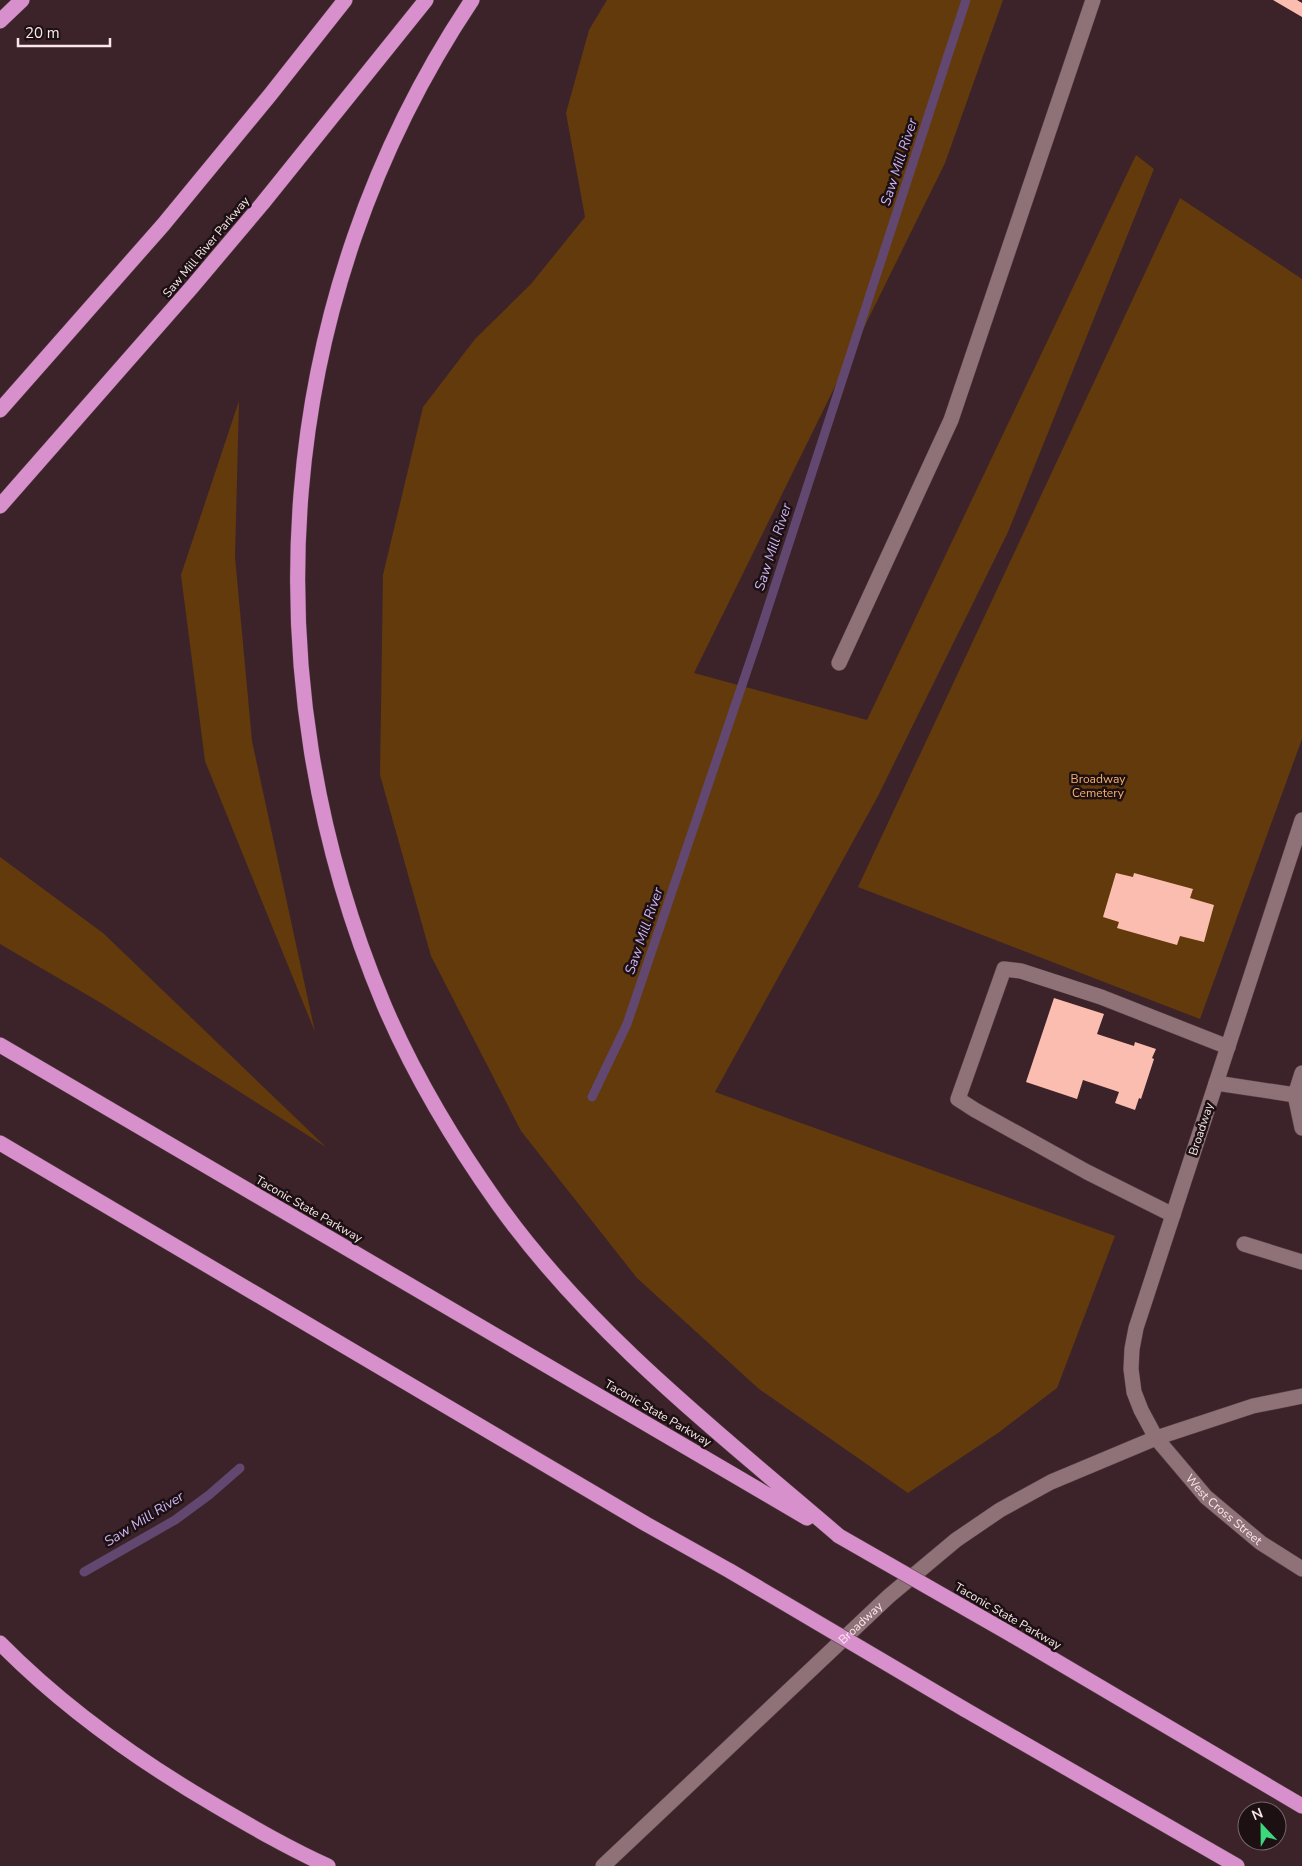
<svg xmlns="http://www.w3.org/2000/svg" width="1302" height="1866" viewBox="0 0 1302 1866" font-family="'Nunito Sans',sans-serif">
  <rect width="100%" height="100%" fill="#3c232a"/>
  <path fill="#623a0c" d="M607,0H1003L945,163L694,673L867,720L1136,155L1154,169L1008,532L878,796L715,1092L1115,1236L1057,1388L998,1433L908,1493L759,1389L637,1278L521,1131L431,956L380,775L383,575L423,407L475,339L531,284L585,217L566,113L589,30Z
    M1180,198L1302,279V739L1200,1019L858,887Z
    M239,401L235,557L252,741L315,1032L205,761L181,575Z
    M0,857L103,933L326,1147L101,1003L0,944Z"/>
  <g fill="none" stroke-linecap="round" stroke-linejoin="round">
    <path stroke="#624870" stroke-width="9" d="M592,1097L627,1024L759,635L966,0
      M84,1572L175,1520L209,1495L240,1468"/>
  </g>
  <path fill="#fbbdb0" d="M1273,0H1297L1302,3V17Z
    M1116,873L1133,877L1134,873L1193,889L1190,898L1214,905L1204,942L1180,936L1177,945L1117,928L1119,922L1103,917Z
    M1054,998L1104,1014L1097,1034L1134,1046L1135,1042L1156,1049L1152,1058L1154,1059L1141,1099L1139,1098L1135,1110L1115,1103L1119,1092L1083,1080L1077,1099L1026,1082Z"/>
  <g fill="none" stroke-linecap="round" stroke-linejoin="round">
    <g stroke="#564146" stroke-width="16">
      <path id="lane" d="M839,663L951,420L1093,0
        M1216,1083L1295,1095L1302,1128
        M1295,1095L1302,1073
        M1173,1215L1087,1172L975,1110L958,1099L1004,969L1021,971L1101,997L1228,1047
        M1244,1244L1302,1262"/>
    </g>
    <g stroke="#564146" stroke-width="16">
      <g id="street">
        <path id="s1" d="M1302,820L1136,1328L1132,1349L1131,1369L1134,1392L1141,1410L1156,1438L1206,1497L1261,1543L1302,1569"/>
      </g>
    </g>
    <g stroke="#564146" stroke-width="16">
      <g id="secondary">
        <path id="s2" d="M603,1866L889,1596L956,1540L1000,1510L1051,1482L1156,1438L1253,1406L1302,1396"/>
      </g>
    </g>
    <g stroke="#564146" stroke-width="16">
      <path id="highway" d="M472,0C272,299 246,676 384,1005C414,1075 454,1142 498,1204C591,1334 719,1433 839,1536
        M0,21L22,0
        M0,410L163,225L270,95L345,0
        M0,506L192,287L262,204L426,0
        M0,1045L807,1518
        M0,1143L646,1524L730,1571
        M1012,1635L1302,1806
        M0,1643C64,1708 139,1761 218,1807C254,1828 290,1849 328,1866
        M964,1709L1237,1866"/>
    </g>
    <use href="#lane" stroke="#8f7178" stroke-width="15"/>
    <use href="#street" stroke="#8f7178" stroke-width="15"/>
    <use href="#secondary" stroke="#8f7178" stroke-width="15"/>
    <use href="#highway" stroke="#d790cb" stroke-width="15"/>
    <g stroke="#564146" stroke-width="16" stroke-linecap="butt">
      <path id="highway-bridge" d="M839,1536L1012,1635
        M730,1571L964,1709"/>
    </g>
    <use href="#highway-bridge" stroke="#d790cb" stroke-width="15"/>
  </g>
  <g text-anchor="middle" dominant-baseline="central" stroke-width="5" stroke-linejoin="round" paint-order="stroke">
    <g font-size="12" fill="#f9e7eb" stroke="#1c1013">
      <text transform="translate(206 247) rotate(-50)">Saw Mill River Parkway</text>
      <text transform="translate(1201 1129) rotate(-72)">Broadway</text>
      <text transform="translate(309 1209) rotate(30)">Taconic State Parkway</text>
      <text transform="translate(658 1413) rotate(30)">Taconic State Parkway</text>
      <text stroke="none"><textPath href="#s1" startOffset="749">West Cross Street</textPath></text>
      <text transform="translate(1008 1616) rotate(30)">Taconic State Parkway</text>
      <text stroke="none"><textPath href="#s2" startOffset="354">Broadway</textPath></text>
    </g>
    <g font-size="12" fill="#fab06b" stroke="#1c1013">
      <text x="1098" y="779">Broadway<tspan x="1098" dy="14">Cemetery</tspan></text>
    </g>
    <g font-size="14" font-style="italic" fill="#ceb4f4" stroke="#1c1013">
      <text transform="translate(899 162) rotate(-72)">Saw Mill River</text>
      <text transform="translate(773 547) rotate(-72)">Saw Mill River</text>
      <text transform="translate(644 931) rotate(-71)">Saw Mill River</text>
      <text transform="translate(144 1519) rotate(-32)">Saw Mill River</text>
    </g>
  </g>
  <g transform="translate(1262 1826) rotate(338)"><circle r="24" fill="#1c1013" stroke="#746669"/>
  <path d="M0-4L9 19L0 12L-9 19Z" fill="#3dd77e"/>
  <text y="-8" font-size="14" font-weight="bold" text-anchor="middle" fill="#f9e7eb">N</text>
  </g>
  <path d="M18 38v8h92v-8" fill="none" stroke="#f9e7eb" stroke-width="2.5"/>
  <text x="25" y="38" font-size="15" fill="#f9e7eb" stroke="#1c1013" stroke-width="4" paint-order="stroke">20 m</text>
</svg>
